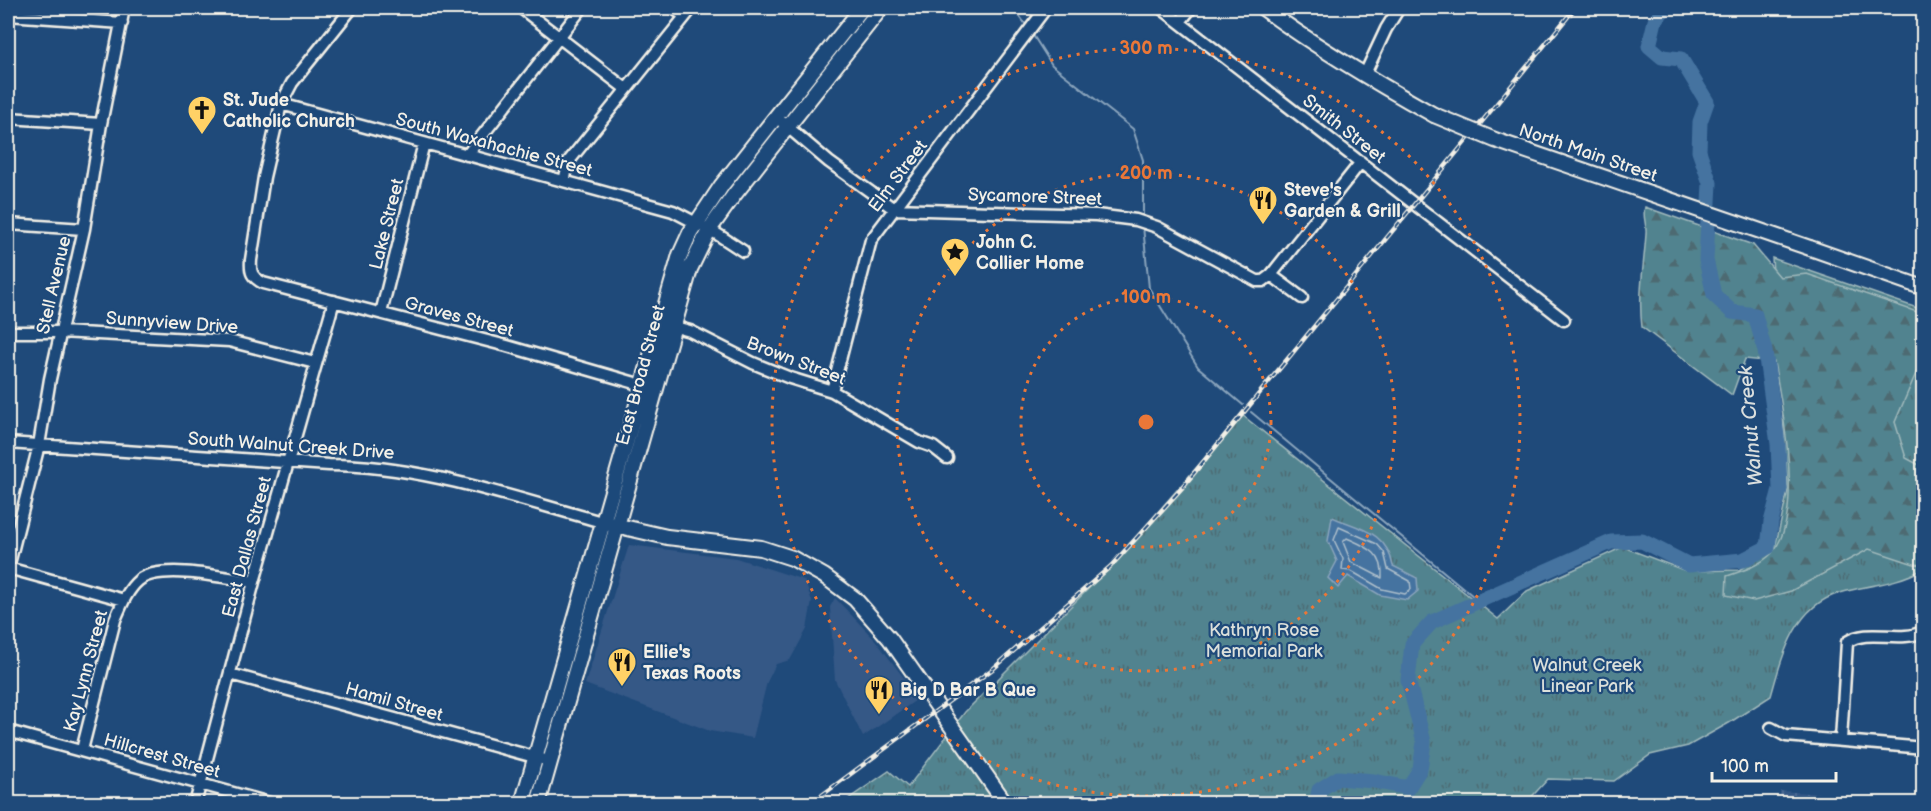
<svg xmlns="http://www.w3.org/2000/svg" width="1931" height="811" viewBox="0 0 1931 811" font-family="'Balsamiq Sans',sans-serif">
  <defs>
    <pattern id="industrial-grid" width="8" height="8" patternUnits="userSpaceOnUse" patternTransform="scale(1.5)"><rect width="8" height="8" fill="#355886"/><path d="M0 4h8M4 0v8" fill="none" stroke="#537097"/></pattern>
    <pattern id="grass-tufts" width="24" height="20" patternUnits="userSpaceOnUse" patternTransform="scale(1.5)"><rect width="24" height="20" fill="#51838f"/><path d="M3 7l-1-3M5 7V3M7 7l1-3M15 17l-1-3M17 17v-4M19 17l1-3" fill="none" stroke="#4e6b72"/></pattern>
    <pattern id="forest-firs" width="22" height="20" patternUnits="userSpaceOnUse" patternTransform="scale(1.5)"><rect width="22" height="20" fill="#51838f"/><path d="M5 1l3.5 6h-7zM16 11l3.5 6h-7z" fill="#4e6b72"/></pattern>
  </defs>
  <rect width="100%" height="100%" fill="#1f4a7a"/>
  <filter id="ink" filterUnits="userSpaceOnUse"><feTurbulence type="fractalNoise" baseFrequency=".0167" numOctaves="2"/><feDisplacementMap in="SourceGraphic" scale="12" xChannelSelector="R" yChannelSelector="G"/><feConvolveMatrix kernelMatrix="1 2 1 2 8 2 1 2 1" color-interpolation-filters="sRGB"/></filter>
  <g filter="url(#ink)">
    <path fill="#355886" d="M629,545L736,558L804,580L812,601L807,629L790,660L776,664L767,682L753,738L710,731L585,684Z
      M835,598L876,641L919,698L863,737L835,680L830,607Z"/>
    <path fill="url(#industrial-grid)" d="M1780,791L1836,795L1842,803H1780Z"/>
    <path fill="url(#grass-tufts)" stroke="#a2babc" stroke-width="1.5" d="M1772,258L1923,310V569C1897,584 1868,585 1840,593C1794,606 1782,657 1771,696L1729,723L1688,746L1650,755L1614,781L1548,779L1525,804H841L889,771L908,787L965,712L1111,566L1242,415L1498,619L1527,591L1623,547L1686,571L1739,570L1775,548L1788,490Z"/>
    <path fill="url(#forest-firs)" stroke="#a2babc" stroke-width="1.5" d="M1645,207L1753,245L1780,277L1807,274L1923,314V357L1895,422L1906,458L1923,467V565L1914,564L1869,549L1791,591L1754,601L1726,595L1727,576C1742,571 1761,565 1772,553C1805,515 1782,407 1774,362L1745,359L1732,395L1642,327C1638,295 1644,265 1646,234C1647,223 1642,217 1645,207Z"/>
    <path fill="#4573a0" stroke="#8ba5bd" stroke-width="1.5" d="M1332,517C1361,529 1387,532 1393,566L1417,578L1418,591L1407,600L1380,595L1348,576L1338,588L1328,578L1337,561L1328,541Z"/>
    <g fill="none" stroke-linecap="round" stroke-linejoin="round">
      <path stroke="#aebfcb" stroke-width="1.5" d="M1339,527L1377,544L1384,552L1388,569L1410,581L1411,589L1405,594L1382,589L1351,571L1342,570L1343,559L1334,540Z
        M1347,538C1367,547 1384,553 1382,578L1351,562L1343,542Z"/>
      <path stroke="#8ba5bd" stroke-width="2" d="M1014,8L1028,28
        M1031,32L1052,65L1133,129L1143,160V220
        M1143,226L1149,288L1198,367L1243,405
        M1251,412L1479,601"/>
      <path stroke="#4573a0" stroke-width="15" d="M1316,804L1319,790L1338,778L1374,781L1408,788L1420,769L1424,742L1408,680L1412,644L1432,622L1611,542L1642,541L1689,565L1743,560L1768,547L1771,522L1780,489L1778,444L1765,351L1755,315L1732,312L1714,295L1706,260L1710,183L1699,151L1700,122L1707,102L1681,59L1662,57L1649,46L1655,21L1665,8"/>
      <g stroke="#f4f1e8" stroke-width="15">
        <path id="minor" d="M352,8L292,83L281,104L264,177L251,260C250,273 252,277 263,283L507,346L649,387
          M521,8L626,89
          M673,8L685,16
          M1161,8L1564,320
          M8,15L122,23
          M1180,22L1191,8
          M1364,76L1386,29L1399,8
          M281,104L673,211L717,234L743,251
          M776,117L829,162L894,209L1096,215L1136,220L1157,227L1257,281H1263L1271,275L1361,162
          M8,118L101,124
          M467,155L582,8
          M564,181L569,161L692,8
          M8,224L84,229
          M1271,275L1302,298
          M381,313L424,143
          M668,325L690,331L753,363L790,378L832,391L919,442L933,447L947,458
          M8,332H60L229,341L315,363
          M832,391L871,240L1046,8
          M8,443L329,465C422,465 513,498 602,522
          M8,568L39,445L50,379L84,229L101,124L124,8
          M8,568L124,600
          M230,674L549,761
          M1771,728L1786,736L1924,748
          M8,731L273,804
          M1841,740L1847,642C1869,627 1900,644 1924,631
          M82,750L115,620C121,606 127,590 139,580C161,563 228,578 254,582
          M195,804L254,582L334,301"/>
      </g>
      <g stroke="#f4f1e8" stroke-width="18">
        <path id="major" d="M1263,8C1317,48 1375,82 1434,115
          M1810,248L1924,288
          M610,524L667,537L761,548L792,558L824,576L855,599L890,639L1006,804
          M522,804L680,255L690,233L722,185L862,8
          M538,804L690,269L709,230L734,195L881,8"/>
      </g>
      <use href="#minor" stroke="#1f4a7a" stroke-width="10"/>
      <use href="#major" stroke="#1f4a7a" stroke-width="14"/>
      <g stroke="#f4f1e8" stroke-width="4.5">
        <path id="rail" d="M810,804L994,668L1111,566L1181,489L1575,8"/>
      </g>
      <use href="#rail" stroke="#1f4a7a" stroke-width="2" stroke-dasharray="7" stroke-linecap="butt"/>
      <g stroke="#f4f1e8" stroke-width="18" stroke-linecap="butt">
        <path id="major-bridge" d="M1434,115L1495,140L1810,248"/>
      </g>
      <use href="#major-bridge" stroke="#1f4a7a" stroke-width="14"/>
    </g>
  </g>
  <g fill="none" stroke="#ea7738" stroke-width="3" stroke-dasharray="3 6">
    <circle cx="1146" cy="422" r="125"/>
    <circle cx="1146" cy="422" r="249"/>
    <circle cx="1146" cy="422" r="374"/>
  </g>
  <defs>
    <g id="church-pin" transform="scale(1.5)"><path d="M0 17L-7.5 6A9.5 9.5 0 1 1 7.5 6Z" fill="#ffd166" stroke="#1f4a7a"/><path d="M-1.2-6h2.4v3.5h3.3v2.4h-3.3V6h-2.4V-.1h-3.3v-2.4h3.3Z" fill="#111"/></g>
    <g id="restaurant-pin" transform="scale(1.5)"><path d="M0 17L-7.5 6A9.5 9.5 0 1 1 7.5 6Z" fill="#ffd166" stroke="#1f4a7a"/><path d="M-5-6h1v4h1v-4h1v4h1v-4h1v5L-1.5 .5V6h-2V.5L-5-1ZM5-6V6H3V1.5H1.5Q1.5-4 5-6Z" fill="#111"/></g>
    <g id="sight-pin" transform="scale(1.5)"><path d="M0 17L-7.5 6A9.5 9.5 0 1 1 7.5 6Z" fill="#ffd166" stroke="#1f4a7a"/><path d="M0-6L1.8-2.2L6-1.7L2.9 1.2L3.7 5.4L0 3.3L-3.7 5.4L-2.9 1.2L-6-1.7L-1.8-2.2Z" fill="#111"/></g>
  </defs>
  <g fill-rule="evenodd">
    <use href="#church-pin" x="202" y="110"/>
    <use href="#restaurant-pin" x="1263" y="200"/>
    <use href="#sight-pin" x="955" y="252"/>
    <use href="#restaurant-pin" x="622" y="662"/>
    <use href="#restaurant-pin" x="879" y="690"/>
  </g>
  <g text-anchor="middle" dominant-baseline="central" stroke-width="4.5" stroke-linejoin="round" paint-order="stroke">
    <g font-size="18" font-weight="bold" fill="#f4f1e8" stroke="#1f4a7a" text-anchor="start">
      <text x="223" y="100">St. Jude<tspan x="223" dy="21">Catholic Church</tspan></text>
      <text x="1284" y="190">Steve's<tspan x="1284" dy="21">Garden &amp; Grill</tspan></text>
      <text x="976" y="242">John C.<tspan x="976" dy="21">Collier Home</tspan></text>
      <text x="643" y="652">Ellie's<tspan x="643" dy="21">Texas Roots</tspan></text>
      <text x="900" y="690">Big D Bar B Que</text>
    </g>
    <g font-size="18" fill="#f4f1e8" stroke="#1f4a7a">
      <text transform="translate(1344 129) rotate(38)">Smith Street</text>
      <text transform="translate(494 145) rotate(15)">South Waxahachie Street</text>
      <text transform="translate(1588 153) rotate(19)">North Main Street</text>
      <text transform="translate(898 176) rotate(-53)">Elm Street</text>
      <text transform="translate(1035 197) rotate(2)">Sycamore Street</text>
      <text transform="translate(387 224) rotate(-76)">Lake Street</text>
      <text transform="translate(54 285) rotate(-77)">Stell Avenue</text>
      <text transform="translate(459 317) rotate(15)">Graves Street</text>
      <text transform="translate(172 323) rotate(4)">Sunnyview Drive</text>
      <text transform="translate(796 361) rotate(21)">Brown Street</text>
      <text transform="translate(641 375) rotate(-75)">East Broad Street</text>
      <text transform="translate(291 446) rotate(4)">South Walnut Creek Drive</text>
      <text transform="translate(247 547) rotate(-75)">East Dallas Street</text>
      <text transform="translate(86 671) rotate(-75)">Kay Lynn Street</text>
      <text transform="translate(394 702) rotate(16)">Hamil Street</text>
      <text transform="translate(162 756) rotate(16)">Hillcrest Street</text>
    </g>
    <g font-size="18" fill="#dce0db" stroke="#1f4a7a">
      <text x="1264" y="630">Kathryn Rose<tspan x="1264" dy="21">Memorial Park</tspan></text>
      <text x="1587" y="665">Walnut Creek<tspan x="1587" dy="21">Linear Park</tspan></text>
    </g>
    <g font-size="20" font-style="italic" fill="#dadedd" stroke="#1f4a7a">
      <text transform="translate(1751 426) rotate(-95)">Walnut Creek</text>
    </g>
  </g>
  <circle cx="1146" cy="422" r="9" fill="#ea7738" stroke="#1f4a7a" stroke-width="3"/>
  <g font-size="18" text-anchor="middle" font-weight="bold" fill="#ea7738" stroke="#1f4a7a" stroke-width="4.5" stroke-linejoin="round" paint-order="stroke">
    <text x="1146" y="54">300 m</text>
    <text x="1146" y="179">200 m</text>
    <text x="1146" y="303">100 m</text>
  </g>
  <rect width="1931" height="811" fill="none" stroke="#1f4a7a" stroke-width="30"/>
  <rect x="15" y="15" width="1901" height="781" fill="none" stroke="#f4f1e8" stroke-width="2" filter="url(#ink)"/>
  <path d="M1712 772v9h124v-9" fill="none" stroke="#f4f1e8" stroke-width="3"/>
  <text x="1721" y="772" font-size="18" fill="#f4f1e8" stroke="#1f4a7a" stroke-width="4.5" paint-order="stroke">100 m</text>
</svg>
